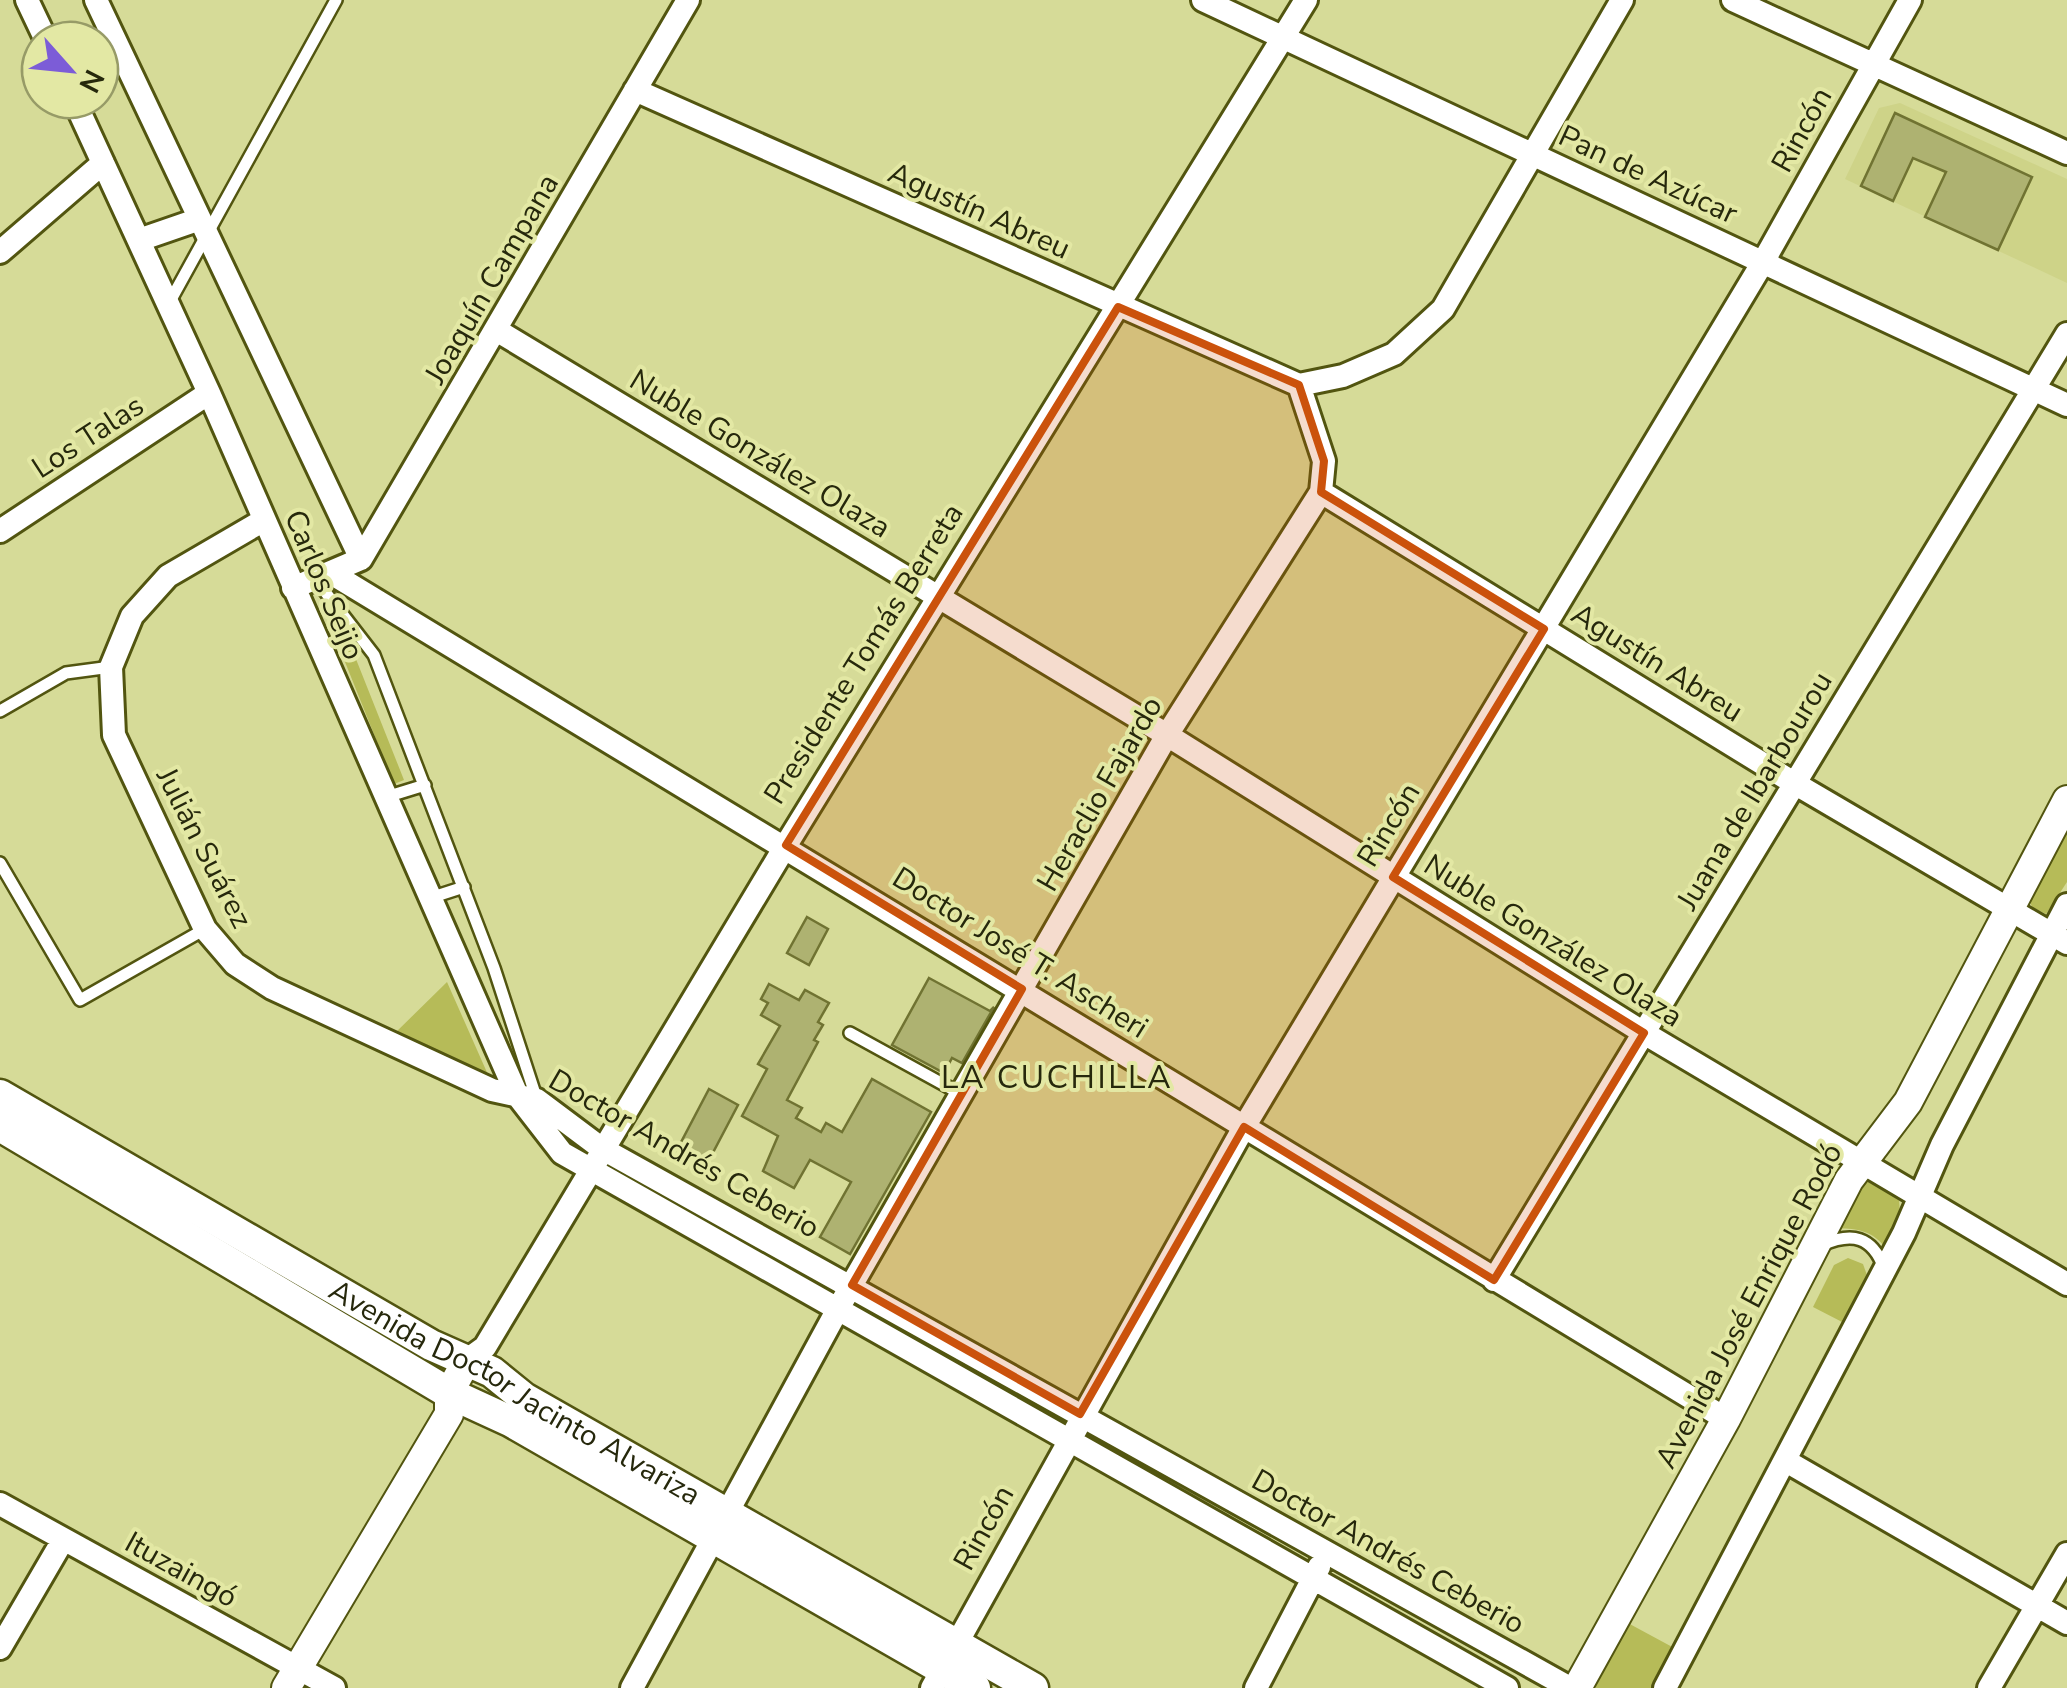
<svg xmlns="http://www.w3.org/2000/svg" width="2067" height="1688" viewBox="0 0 2067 1688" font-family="'Nunito Sans',sans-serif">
  <rect width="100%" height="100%" fill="#d6db98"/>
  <path fill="#ced388" d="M1900,103L2067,179V283L1845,179L1879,108Z"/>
  <path fill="#b6bb58" d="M350,644L404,780L394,784L339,647Z
    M2067,827V882L2046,914L2032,907L2029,899Z
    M447,982L489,1077L391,1037Z
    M1863,1178L1899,1198L1900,1215L1886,1249C1874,1230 1852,1227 1832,1229Z
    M1848,1258L1863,1264L1868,1278L1846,1324L1813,1307L1834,1265Z
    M1626,1622L1676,1649L1656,1688H1596L1595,1679Z"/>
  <path fill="#aeb271" stroke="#707332" stroke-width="2.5" d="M1895,113L2032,177L1998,250L1925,217L1946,172L1913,158L1893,201L1861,186Z
    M807,917L828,929L809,965L787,953Z
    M929,978L990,1011L994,1007L962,1063L952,1058L944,1073L892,1045Z
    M769,984L799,1000L805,990L829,1003L818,1022L823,1025L814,1040L818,1042L787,1100L802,1108L796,1118L821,1132L826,1123L842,1132L872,1079L931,1112L850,1254L820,1237L851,1182L810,1160L794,1188L763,1171L778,1136L742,1116L767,1069L758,1064L780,1026L761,1015L768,1003L761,999Z
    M709,1089L738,1105L708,1162L679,1146Z"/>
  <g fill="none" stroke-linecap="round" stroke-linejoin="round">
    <g stroke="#525510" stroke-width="16">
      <path id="service" d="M168,305L336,0
        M316,580L374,655L494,968L537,1100
        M0,711L66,673L111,667
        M386,797L425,785
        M0,863L80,1000L205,929
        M430,898L464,887
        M850,1033L961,1094
        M1822,1245C1852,1232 1872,1236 1884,1268"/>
    </g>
    <g stroke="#525510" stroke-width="28">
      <path id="minor" d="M27,0L46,40
        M96,0L361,559
        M1203,0L2067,405
        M1733,0L2067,153
        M635,90L1299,385
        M74,100L209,393L517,1095L562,1153L1507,1688
        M139,240L197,220
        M0,252L103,163
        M498,331L1167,735L1644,1033L2067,1284
        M1299,385L1343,376L1394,354L1443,309L1622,0
        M1321,492L1794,783L2067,943
        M264,520L168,576L132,616L111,667L114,735L205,929L235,964L272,988L492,1090L537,1100L601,1148L1570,1688
        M0,531L209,393
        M331,573L1726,1419
        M293,588L361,559L688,0
        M1494,1280L2067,334
        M467,1360L485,1347L786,845L1306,0
        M1786,1461L2067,1623
        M0,1504L334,1688
        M0,1648L63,1540
        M632,1688L839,1307L1167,735L1321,492L1324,461L1299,385
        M932,1688L1244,1127L1763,262L1910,0
        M1256,1688L1319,1567
        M1665,1688L1904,1233L1942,1145L2067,905
        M1989,1688L2067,1554"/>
    </g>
    <g stroke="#525510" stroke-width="32">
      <path id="tertiary" d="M286,1688L449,1414V1393L467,1360
        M1577,1688L1726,1419L1849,1180L1908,1102L2067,800"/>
    </g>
    <g stroke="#525510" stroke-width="35">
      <g id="secondary">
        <path id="s1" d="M0,1095L431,1345L492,1372L524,1398L1033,1688"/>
        <path d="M0,1126L449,1393L510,1421L975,1688"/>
      </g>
    </g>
    <use href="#service" stroke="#fff" stroke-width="11"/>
    <use href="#minor" stroke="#fff" stroke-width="22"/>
    <use href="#tertiary" stroke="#fff" stroke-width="28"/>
    <use href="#secondary" stroke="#fff" stroke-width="30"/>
  </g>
  <path fill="#cb520c" fill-opacity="0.2" stroke="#cb520c" stroke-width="8" stroke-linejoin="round" d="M1118,307L1299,385L1324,461L1321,492L1544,629L1393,877L1644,1033L1494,1280L1244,1127L1080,1414L852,1285L1022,989L786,845Z"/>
  <g text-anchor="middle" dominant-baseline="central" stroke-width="8" stroke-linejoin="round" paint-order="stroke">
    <g font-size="30" fill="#26280c" stroke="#e3e8a4">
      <text transform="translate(1802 130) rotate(-61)">Rincón</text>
      <text transform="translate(1648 175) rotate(25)">Pan de Azúcar</text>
      <text transform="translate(979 211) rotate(24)">Agustín Abreu</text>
      <text transform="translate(492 279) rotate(-60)">Joaquín Campana</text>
      <text transform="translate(88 437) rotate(-33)">Los Talas</text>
      <text transform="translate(760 454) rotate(31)">Nuble González Olaza</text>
      <text transform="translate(324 585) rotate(67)">Carlos Seijo</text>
      <text transform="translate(864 654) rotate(-58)">Presidente Tomás Berreta</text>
      <text transform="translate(1657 663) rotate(32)">Agustín Abreu</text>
      <text transform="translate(1755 791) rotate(-59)">Juana de Ibarbourou</text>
      <text transform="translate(1100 794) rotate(-60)">Heraclio Fajardo</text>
      <text transform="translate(1389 825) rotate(-59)">Rincón</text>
      <text transform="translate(204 848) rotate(63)">Julián Suárez</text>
      <text transform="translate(1553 941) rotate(32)">Nuble González Olaza</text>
      <text transform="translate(1020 953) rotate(32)">Doctor José T. Ascheri</text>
      <text transform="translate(684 1154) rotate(30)">Doctor Andrés Ceberio</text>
      <text transform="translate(1749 1306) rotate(-62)">Avenida José Enrique Rodó</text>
      <text stroke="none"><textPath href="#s1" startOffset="595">Avenida Doctor Jacinto Alvariza</textPath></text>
      <text transform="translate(984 1528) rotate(-61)">Rincón</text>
      <text transform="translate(1388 1552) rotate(29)">Doctor Andrés Ceberio</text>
      <text transform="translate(181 1570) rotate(29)">Ituzaingó</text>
    </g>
    <g font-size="32" letter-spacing="2.5" fill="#26280c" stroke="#e3e8a4">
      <text x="1057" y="1077">LA CUCHILLA</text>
    </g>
  </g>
  <g transform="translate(70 70) rotate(117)"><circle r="48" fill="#e3e8a4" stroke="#979b67" stroke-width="2.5"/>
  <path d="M0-8L18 38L0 25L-18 38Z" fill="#7c5cd7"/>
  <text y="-15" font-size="28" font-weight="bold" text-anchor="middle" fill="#26280c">N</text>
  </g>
</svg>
